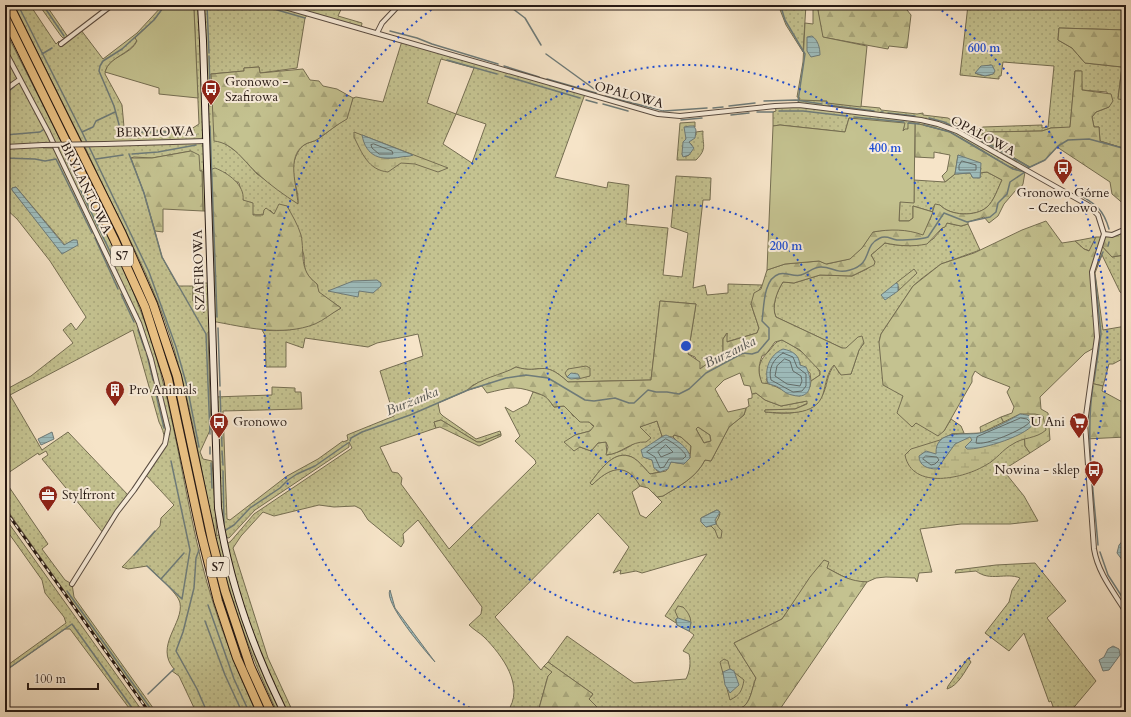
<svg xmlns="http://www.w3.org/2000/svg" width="1131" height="717" viewBox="0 0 1131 717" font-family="Cardo,serif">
  <defs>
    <pattern id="grass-dots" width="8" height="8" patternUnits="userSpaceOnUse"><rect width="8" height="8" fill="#c4c290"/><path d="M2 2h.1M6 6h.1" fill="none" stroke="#a8a67b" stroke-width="1.8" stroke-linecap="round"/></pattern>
    <pattern id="forest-firs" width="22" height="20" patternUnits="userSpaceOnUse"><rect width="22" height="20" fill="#c4c290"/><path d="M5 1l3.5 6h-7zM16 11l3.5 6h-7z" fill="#a8a67b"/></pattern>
    <pattern id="wetland-marsh" width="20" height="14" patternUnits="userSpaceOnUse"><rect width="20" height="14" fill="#c4c290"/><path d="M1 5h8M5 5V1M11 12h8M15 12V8" fill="none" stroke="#a8a67b"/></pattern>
    <pattern id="water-rules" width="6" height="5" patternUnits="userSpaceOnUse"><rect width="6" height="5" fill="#9ebdbd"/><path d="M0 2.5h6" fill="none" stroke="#88a2a2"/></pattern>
  </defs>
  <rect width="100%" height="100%" fill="#f6e4c8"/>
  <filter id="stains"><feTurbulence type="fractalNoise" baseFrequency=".005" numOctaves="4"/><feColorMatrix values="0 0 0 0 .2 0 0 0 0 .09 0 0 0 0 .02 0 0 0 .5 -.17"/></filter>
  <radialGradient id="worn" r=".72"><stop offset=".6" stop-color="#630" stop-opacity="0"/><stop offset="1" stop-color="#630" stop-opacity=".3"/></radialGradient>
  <path fill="url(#grass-dots)" stroke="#756e52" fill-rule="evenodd" d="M14,5H30L56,44L59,41L61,44L81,30L103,59L137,33L163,5H172L164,7L154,20L135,38L137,40C131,54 106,58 105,74L122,105L124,127L185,133L199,124L194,10L185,7L186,5H343L338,16L362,23L361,29L308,14L305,18L297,68L260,73L259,67L244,68V71L211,74L213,93L223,142L238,153L257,174L298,203C299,192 293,181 293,170C293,162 297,150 304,145C308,142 314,142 318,139C328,132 336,125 346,119L353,98L356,97L383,102L402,41L585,94L555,177L607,188L608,182L629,185L626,224L668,228L663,275L682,277L688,233L671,227L676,176L711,178L710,200H703L693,288L705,285L707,295L728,293V284L762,285L751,304L759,328L757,333L726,342L727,333L723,339V355L716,357L700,369L695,357L688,354L696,304L660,301L651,380L568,382C542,358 541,375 516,367L505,373L473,385L466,391L438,403L440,413L443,416L476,439L500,431L501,434L481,442H477L441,420L434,422L436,428L380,447L392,472L398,473L402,478L401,484L449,549L536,463L535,460L515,441L520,436L505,407L513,412L528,404L533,392L546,396L554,407L564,406L569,410L573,416L589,422L594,427L590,431L575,435L580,447L591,451L598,443L606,442L607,455C622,452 636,445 645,432L639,427L657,421L662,436L653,444L642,450L646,458L652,460L657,471L660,472L650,474C644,468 637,458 629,456C612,451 599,472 590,483L592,485C610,467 626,461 640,486L632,492L640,515L646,518L662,502L657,497L663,496C679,486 696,478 705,460L711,461L729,427L744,415L746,408L749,406L748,399L752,398V394L756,393L765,400L781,406L807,401L808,403L795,409L765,410V412C783,414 811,416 822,396C828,386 826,374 835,365L839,373L851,374L859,350L864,343L850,345L846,349L842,348L776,317C771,307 777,291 783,282L794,283L820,275L852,276L867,269L875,262L871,255L885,243C897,246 923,248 933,239C938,234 942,228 947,223L961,226L968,224L980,250L941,264L921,279L913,286L881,334L879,342L903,396L913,426L916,423L944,431L951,419L961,426L964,433L952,434L940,440L1024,432L1025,446L1030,453L1003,470L1024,496L1038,521L1010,524H961L920,529L932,572L919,573L917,582L915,578L886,577L876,578L867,582L852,581L827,568L795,601L782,619L734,643L756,678C752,687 751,704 741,708C737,710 733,709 729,712H601L589,699L593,694L548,662L567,636L634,683L686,679C690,671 691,663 689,654L683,651L694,635L689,631L690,628L676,619V623L665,616L707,554L642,573L636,571L620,574L621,570L613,573L629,547L598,513L495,617L541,670L544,666L553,672L548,676L538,712H507C526,687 502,655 484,637C480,633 474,630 469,625L481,614L482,607L418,520L403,534L404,542L401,547L368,520L361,509L355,506L334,507L319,505L274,516L263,512L241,536L233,548L268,658L293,712H277C253,661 234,610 220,556C203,487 194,416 174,349C153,277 115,214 85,147L105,146V142H82ZM441,59L474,68L456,114L427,103ZM456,114L486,124L472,163L443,144ZM191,151L200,171H202L203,211H208L225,172L229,178L239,183L243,200L253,215H263L270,210L274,214C283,225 294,236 301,248C309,261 297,269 317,284L318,292L341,308C312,325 296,333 262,330L265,335L266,367H286V342L303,348L305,338L368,347L377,343L418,334L423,356L380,371L394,416L347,435L348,440L343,442V441L318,459L287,476L230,520L227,519L223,411L302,409L301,392H295V388L272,387V395L214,397L220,496L225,537L229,538L255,510L349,447V442L352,448L254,514L231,541L224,546L221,533L217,536L212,461L203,459L200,452L211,428L208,332L212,331L210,283H204V312L193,301V286H178L162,257L144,193L131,158L134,157L152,158ZM717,510L720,515L706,527L701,522L707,515Z
    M39,5H46L68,37L63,38L61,36Z
    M760,5H806L803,52L786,25L779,7Z
    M968,5H1042L1044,7L1047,5H1126V30L1059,28L1058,40L1072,48L1085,63L1122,67L1118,98L1125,100L1126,149L1100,141L1099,127H1094L1092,117L1096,112L1109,107L1107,92L1082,90L1081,71H1075L1070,128H1051L1042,131L988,132L978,136L1026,163L1030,167L1025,172C1018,168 1009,168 1002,163C971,143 946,126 909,123L908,129L903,132L904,126L849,118L845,132L780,125L773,126V112L776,111L775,106L798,105L799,100L828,101V103L880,108L881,110L917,114L923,113V115L948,118L972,133L983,127L1042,125V128L1048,127L1054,66L1003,62L1001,76H999V79L960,75ZM991,65L994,73C987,77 982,76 975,73L981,67Z
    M5,30L62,143H44L43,148H64C97,212 131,277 153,346C175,418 184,492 202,564C215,615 234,664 256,712H196L179,676L172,671L174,669C154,646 184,623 180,603C178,593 155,574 147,566L128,569L122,567L147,541L160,526L161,518L174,505L145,474C159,454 172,447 159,422L133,330L10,395L42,450L68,432L129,496L104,534L42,459L48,455L46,451L39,455L38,453L5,475V390L31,376L73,343L63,330L71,323L76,330L86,317L50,261L17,219L5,208ZM16,187L65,245L73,240L77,241L59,248L12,190V188Z
    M695,122V127L694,126L686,138L685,157L689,155L692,145L689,142L696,135V132L703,131C702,145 708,148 696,160H677L680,123Z
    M987,172L1002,180C998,188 994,201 987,207C976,217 950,216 940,205L933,207V212L913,206V218L909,221H899L900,201L914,202V180L945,182L955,174L971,173L972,177H981L980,173Z
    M1096,237L1090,251L1084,249L1075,241Z
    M1101,245L1112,257L1124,255L1125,279L1123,284L1126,288V296L1120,292L1102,255L1095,273L1103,330L1126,326V357L1113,364H1109L1103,386L1090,383L1095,351L1092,280Z
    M782,340C794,346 819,361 820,375L811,381L810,373L800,365V362L766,379L768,383L762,384C757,370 758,362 768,352C774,346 774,342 782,340Z
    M1001,417L1004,423L981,433L980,427Z
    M698,427L710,435L711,441L704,443L696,429Z
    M674,435L681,437L691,446L690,454L673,437Z
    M5,481L48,544L42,549L65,580L72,584L74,597L156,712H150L5,507Z
    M5,518L143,712H132L70,629H65L5,671V667L66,623L64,617L45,593L42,580L5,528Z
    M1035,563L1066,601L1047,618L1096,681L1070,712H1055L1051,701L1049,702L1024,633L1009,651L985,633L1009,602L1012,590L1020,578C1006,572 990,582 976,571L955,573L956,570L996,565Z
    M968,658L971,662C965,671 958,686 947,689L948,686Z"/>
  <path fill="url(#forest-firs)" stroke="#756e52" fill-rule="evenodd" d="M817,5H903L911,15L907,48L889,46L888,49L822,37Z
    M1059,28L1126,30L1125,100L1118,99L1122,67L1085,63L1072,48L1058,40Z
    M259,67L260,73L303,69L310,80L319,81L323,86L337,89L353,98L347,119C336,125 328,132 318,139C314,142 308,142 304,145C286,157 297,186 298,204C284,195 270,185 258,174C244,162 234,143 214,141L211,74L244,71V68Z
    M1075,71H1082V90L1111,94L1113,101L1109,107L1096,112L1092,117L1094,127H1099L1100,141L1126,149V206L1112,194L1110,182L1057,147L1045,160L1030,167L977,136L988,132L1042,131L1051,128L1070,127Z
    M915,123L950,132L1013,169L1025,172L1023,184L1020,189L1016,190L1004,204L998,216L989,223L984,217L968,222V224L961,226L947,223L945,227L942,228L927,244C912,247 900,246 885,243L871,255L875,262L874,265L852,276L820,275L794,283L783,282C777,291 771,307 776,317L842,348H846L858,337L862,336L864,343L859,350L851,374L841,375L834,365C827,372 826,384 823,394C816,417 784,413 765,412V410L795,409L807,404V401L781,406L765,400L756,393L752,394L750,386L744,385L740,373L724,380L715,389L728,412L746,408L744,415L729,427L711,461L705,460C696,478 679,486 663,496L657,497L648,488L640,486C626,461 609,468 592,485L590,483C599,472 612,451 629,456C637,458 644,468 650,474L666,471L671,462L684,464L690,458L691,446L681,437L674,435L673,437L662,436L657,421L640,427L651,438L646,442C630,441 622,454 606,455L608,447L606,442L598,443L591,451L580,447L574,451L564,442L575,435L590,431L594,426L589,422H580L564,406L554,407C547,397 546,396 534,392C513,385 509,388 487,393L482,386L468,390C479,378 502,375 516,367C542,375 542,358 568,382L651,380L660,301L696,304L688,354L700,362V369L716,357L723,355V339L727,333V342L757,333L759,328L751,304L754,293L761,289L767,270L785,264L819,261L827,264L849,259L862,248L872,232L892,229L913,231L930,220L935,204L940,205C950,216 976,217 987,207C994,201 998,188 1002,180L987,172L980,173L981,168L958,155L955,174L945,182L942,176L947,171L950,155L934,152V158L915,157ZM782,340L800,350L820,371V375L811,381L810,387L800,396C785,395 776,383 762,383C758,373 758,367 762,356L766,354L775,342ZM698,427L710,435L711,441L704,443L696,429Z
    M191,151L199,155L200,171H202L203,211L163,209V232L155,231L144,193L131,158H152Z
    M215,168C228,173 245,185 243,200L253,203V215H263L264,210L266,208L274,214L279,204L287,206C292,215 298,225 301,235C305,254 298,270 317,284L319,292L341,308C332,313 324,320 315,324C282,337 245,327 211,321L207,171Z
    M1046,221L1062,243L1075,241L1084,249L1089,251L1096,237H1103L1104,234L1109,235L1126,229L1124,255L1112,257L1101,245L1093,266L1097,327L1094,348L1085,353L1040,397L1041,409L1048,413L1050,440L1030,453L1025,446L1024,432L1009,421L1004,423L1001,417L1012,413L1014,407L1007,392L1010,387L982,376L975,371L972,377V382L944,431L938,436L916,423L912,427L897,413L903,396L883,385L879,342L881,334L913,286L941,264L974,253L1022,230Z
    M193,286L204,289V313L193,301Z
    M1090,383L1103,386L1102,391L1126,404V437L1085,439Z
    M441,420L477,442H481L501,434V436L479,446L440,427L436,428L434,422Z
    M824,560L829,562L827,568C842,576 849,581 867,582L778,712H729C733,709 736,710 741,708C751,704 752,687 756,678L734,643L782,619L810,577Z
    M548,662L593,694L589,699L599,709L597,712H538L548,676L552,672L544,666Z"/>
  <path fill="url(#wetland-marsh)" stroke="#756e52" d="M354,132L448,168L438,172L415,164L401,163L388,172C368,170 362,153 354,137Z
    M914,269L917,273L898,291L899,288L896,283Z
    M586,366L590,368V376L578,379L567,377L565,373L568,369Z
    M1020,414H1035L1043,416L1046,430C1036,439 1023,437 1013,444C1003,449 996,460 986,465C965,478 912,491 905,455L911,449L940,440L952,434L981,433Z
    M717,510L720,512C719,523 711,520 722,531L721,538H718L715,530L711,526L706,527L701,522V518Z
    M678,606L683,607C690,614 693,621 689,631L677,625L676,619L678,618L675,611Z
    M724,659L728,661L730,669L744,680C742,691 740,695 730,700L720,662Z"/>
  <path fill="#c4c290" stroke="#756e52" d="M172,5H186V7L194,10L198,98L159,94V88L105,72C109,56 131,55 137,41L135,38L154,20L164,7H168Z
    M813,5H817L823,37L867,46L861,107L827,103V101L799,100L800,98L797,97L803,62L805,23L813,24Z
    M849,118L905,123L903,131L905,129H908V123H915L914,203L900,202L899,221H909L913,218V206L933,212L923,235C907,229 890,229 873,232L862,248L850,259L826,264L819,261L785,264L767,270L773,126L780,125L845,132Z"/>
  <path fill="url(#water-rules)" stroke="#6e7b79" d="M812,36C818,40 820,48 820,55L811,57L807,51V37Z
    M992,65L995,71L993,74L985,76L975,73L981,66Z
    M690,126H694L696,130L695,138L689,142L694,148L689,155L683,157L682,154L683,142L686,139L684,127Z
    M362,135L413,155C409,157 405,156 401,157C381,161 366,157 362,135Z
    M958,155L981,163L980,178H973L970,173L955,174Z
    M16,187L64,245L73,240H77L78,245L62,254L12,190V188Z
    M377,280L381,283V286L373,293L359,291L358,297L328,291L353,281Z
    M896,283L898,284V291L885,300L881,295Z
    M783,349C793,351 799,355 800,365L806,367C813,380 813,401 792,395C785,394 781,388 776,386C773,385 771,385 768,383C764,370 769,355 783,349Z
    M571,373L578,374L580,378L571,379L567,377Z
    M1020,414C1027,415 1032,415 1035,421C1031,435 981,450 967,449L965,447L972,440L970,437L955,444L937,469C928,469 919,466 919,456L926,451L936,454C935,428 965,436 980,433C994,429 1008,421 1020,414Z
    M52,432L54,439L41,445L38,439Z
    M666,435C674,438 690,448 690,458L684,464L671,462L668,469L660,472L654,468L652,460L643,457L641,450C647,447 662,436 666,435Z
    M717,510L720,512L715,520L716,524L706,527L701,522V518Z
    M1126,537V565L1117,553L1119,545Z
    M390,590L395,608L435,662C425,651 383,602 390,590Z
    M678,618L691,622L689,631L677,625L676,619Z
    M1113,646L1119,649L1120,655L1109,670L1103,671L1099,660L1104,657L1108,649Z
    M730,669L734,671L739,685L730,693L725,685L723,672Z"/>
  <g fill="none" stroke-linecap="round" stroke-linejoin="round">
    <path stroke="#626b68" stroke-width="1" d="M374,144L392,151L393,154H379L372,148L371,145Z
      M962,161L976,165V170H959V166Z
      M783,353L793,357L797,367L806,374V386L802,391L793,392L771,380C768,369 773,359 783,353Z
      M785,359L790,361L793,371L801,376L802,381L800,386L787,384L775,376L777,366Z
      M1021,418L1027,419L1030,422C1023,430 985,446 976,443L977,437Z
      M666,439C671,441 685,451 686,456L683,459H669L664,467L660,468L655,457L647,452Z
      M666,445L673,452L661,457L658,452Z
      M926,456L937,457L939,460L935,464L931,465L923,459Z"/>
    <path stroke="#6e7b79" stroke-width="1.5" d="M18,5L82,132L149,272L176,347L187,386L199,447
      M43,5L64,36
      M165,5L154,20L122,49L103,61L100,66L99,71L114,106L121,132H166L196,135
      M207,5L209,53
      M260,5L305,18
      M508,5L525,18L541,45
      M781,7L785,20L805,54L798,101
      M390,31L417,38L432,44L498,64
      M42,54L52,48
      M546,54L597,91L596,93
      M209,56L210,89
      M447,60L497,74
      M504,66L539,77
      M505,76L580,98
      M547,79L596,93
      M5,84L9,81
      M5,94L14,87
      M605,96L664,111L707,108
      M586,100L597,103
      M764,101L796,100L822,104
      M603,104L628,111
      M828,105L874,111
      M729,106L755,103
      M713,108L723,107
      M779,111H803L846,116
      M757,112H773
      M881,112H883
      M888,113L915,116
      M731,115L749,113
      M854,117L904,122
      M929,118L944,122L971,135
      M681,120L702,118
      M908,123L919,124
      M210,126L217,317
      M82,132L93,127L96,121L115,112
      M5,135L40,132L43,130
      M981,140L1029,167
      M129,154L144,193L162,257L206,334L210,434
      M132,154L158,152L196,145
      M64,155L78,184
      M5,158L35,159L45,161L56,159L92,233
      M96,159L123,155
      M1028,168L1045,160L1058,146L1068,140L1089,139L1126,149
      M80,189L116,264
      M1077,193C1095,204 1103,208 1109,229
      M95,238L118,289
      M1108,246L1109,242
      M1097,265L1103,252
      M121,294L134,322
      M218,328L220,386
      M138,330L145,350
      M147,355L153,380
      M1094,381L1101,334L1095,276
      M154,386L164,428
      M1093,386C1085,435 1094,496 1098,545
      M220,391L222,446
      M350,441L351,438L362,432L410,415L468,390L506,378L526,375L548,378L585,400L594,401L615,398L629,403H634L648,390L656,392H667L679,394L689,389L706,373L743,353L752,354L758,352L769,339V328L762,321C764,308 763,279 779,274C786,272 794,277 801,275C808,273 813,267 821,267C833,267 836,274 850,270C874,263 862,246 880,238C886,235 891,239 897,240C906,240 920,240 928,237L944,213L967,222L990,217L996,212L998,203L1007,194L1010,182L1025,172L1013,169L950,132L924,125
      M222,451L223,465
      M210,454V447
      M171,461L190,550L182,599
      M211,463L212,488
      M223,471L224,524
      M227,538L224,531L234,525L250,508L280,488L288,480L297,474L315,466L348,443
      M199,550L196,558L194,588L183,632L176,651L197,689L207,712
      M1100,552L1108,575L1126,603
      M134,555L155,531
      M147,566L182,599
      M161,579L184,553
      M67,591L153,712
      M208,605L234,679L249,712
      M205,621L225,675L242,712
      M5,671L72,624L135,712
      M148,694L174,669"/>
    <g stroke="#5a4c41" stroke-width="6">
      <path id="street" d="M278,5L658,114L680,116L775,106L799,105L921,120L938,124L957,131L1088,205L1098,215L1104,234L1092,272L1097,337L1085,423L1094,549C1098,573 1113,591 1126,612
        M377,33L382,23L399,5
        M61,44L112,5
        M5,51L48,132L139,323L151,359L168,429L165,444L134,490L117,512L72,584
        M5,90L19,80
        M105,144L206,141
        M5,147L43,145
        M1104,234L1112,235L1126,229"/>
    </g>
    <g stroke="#261914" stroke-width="8">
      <path id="secondary" d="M201,5L203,41L218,508C228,578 253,649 284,712"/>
    </g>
    <g stroke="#261914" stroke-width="10">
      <path id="highway" d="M9,5L122,234L153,304L177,376L212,540L225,591L250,666L271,712
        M5,17L114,239L145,307L168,379L201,533L218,601L237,658L261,712"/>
    </g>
    <use href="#street" stroke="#f9eddb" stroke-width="4"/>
    <use href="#secondary" stroke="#f9eddb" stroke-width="6"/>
    <use href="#highway" stroke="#ebc284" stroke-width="8"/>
    <g stroke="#261914" stroke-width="3">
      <path id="rail" d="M5,510L149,712"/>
    </g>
    <use href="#rail" stroke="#f9eddb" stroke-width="1.5" stroke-dasharray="4.5" stroke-linecap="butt"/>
    <g stroke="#5a4c41" stroke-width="6" stroke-linecap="butt">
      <path id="street-bridge" d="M43,145L105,144"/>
    </g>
    <use href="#street-bridge" stroke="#f9eddb" stroke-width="4"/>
  </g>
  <g fill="none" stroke="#1d4ed8" stroke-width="2" stroke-dasharray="2 4">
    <circle cx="686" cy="346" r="141"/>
    <circle cx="686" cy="346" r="281"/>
    <path d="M475 711A422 422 0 0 1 435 7M937 7A422 422 0 0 1 897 711"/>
  </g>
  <defs>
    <g id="bus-pin" transform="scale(1)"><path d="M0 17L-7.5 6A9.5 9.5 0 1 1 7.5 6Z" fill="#8f2418" stroke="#f9eddb"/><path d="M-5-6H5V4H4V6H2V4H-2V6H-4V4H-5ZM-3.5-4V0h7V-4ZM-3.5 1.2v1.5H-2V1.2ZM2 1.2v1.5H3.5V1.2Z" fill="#fff"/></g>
    <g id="building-pin" transform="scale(1)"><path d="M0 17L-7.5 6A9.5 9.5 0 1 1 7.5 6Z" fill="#8f2418" stroke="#f9eddb"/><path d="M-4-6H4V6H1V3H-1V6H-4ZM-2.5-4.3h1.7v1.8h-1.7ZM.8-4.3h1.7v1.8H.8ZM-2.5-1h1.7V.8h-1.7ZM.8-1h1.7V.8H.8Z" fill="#fff"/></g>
    <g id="supermarket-pin" transform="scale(1)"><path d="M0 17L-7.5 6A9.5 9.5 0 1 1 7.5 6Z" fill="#8f2418" stroke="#f9eddb"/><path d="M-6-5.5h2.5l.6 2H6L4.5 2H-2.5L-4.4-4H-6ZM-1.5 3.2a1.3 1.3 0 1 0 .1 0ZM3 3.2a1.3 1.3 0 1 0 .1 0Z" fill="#fff"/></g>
    <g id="office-pin" transform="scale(1)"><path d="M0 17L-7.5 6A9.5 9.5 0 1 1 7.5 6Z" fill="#8f2418" stroke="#f9eddb"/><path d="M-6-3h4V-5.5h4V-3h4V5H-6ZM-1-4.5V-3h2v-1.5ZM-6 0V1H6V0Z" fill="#fff"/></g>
  </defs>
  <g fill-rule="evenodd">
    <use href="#bus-pin" x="211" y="89"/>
    <use href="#bus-pin" x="1063" y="168"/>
    <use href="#building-pin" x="115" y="390"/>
    <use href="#bus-pin" x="219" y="422"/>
    <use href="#supermarket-pin" x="1079" y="422"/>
    <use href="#bus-pin" x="1094" y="470"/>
    <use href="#office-pin" x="48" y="495"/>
  </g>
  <g text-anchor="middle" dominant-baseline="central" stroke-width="4" stroke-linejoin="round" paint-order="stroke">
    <g fill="#f9eddb" stroke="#655950" stroke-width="1">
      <rect x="111" y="246" width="22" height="20" rx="3"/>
      <rect x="207" y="557" width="22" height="20" rx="3"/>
    </g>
    <g font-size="12" font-weight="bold" fill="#261914">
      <text x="122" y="256">S7</text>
      <text x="218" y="567">S7</text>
    </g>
    <g font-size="13" fill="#261914" stroke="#f9eddb" text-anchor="start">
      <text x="225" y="82">Gronowo -<tspan x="225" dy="15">Szafirowa</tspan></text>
      <text x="1063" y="193" text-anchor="middle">Gronowo Górne<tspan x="1063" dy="15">- Czechowo</tspan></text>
      <text x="129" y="390">Pro Animals</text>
      <text x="233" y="422">Gronowo</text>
      <text x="1065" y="422" text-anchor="end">U Ani</text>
      <text x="1080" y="470" text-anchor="end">Nowina - sklep</text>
      <text x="62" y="495">Stylfrront</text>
    </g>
    <g font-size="13" fill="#261914" stroke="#f9eddb">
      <text transform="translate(629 95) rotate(15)">OPALOWA</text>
      <text transform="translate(155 132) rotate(-1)">BERYLOWA</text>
      <text transform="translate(983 136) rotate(28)">OPALOWA</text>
      <text transform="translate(86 188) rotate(64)">BRYLANTOWA</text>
      <text transform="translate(199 270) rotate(-92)">SZAFIROWA</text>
    </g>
    <g font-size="14" font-style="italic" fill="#50524f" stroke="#f9eddb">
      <text transform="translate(730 352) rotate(-26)">Burzanka</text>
      <text transform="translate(412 401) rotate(-22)">Burzanka</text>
    </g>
  </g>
  <circle cx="686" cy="346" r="6" fill="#1d4ed8" stroke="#f9eddb" stroke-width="2"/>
  <g font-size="12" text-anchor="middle" font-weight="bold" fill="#1d4ed8" stroke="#f9eddb" stroke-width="4" stroke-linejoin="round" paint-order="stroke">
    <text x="984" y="52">600 m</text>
    <text x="885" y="152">400 m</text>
    <text x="786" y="250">200 m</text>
  </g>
  <rect width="1131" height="717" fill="none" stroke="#f6e4c8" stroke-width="20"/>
  <rect x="6" y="6" width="1119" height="705" fill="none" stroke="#261914" stroke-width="2"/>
  <rect x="10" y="10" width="1111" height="697" fill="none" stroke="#261914"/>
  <path d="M28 683v6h70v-6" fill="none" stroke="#261914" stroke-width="2"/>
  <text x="34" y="683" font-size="12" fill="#261914" stroke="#f9eddb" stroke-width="3" paint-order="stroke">100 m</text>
  <rect width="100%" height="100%" filter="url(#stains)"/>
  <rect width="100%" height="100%" fill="url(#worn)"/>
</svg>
